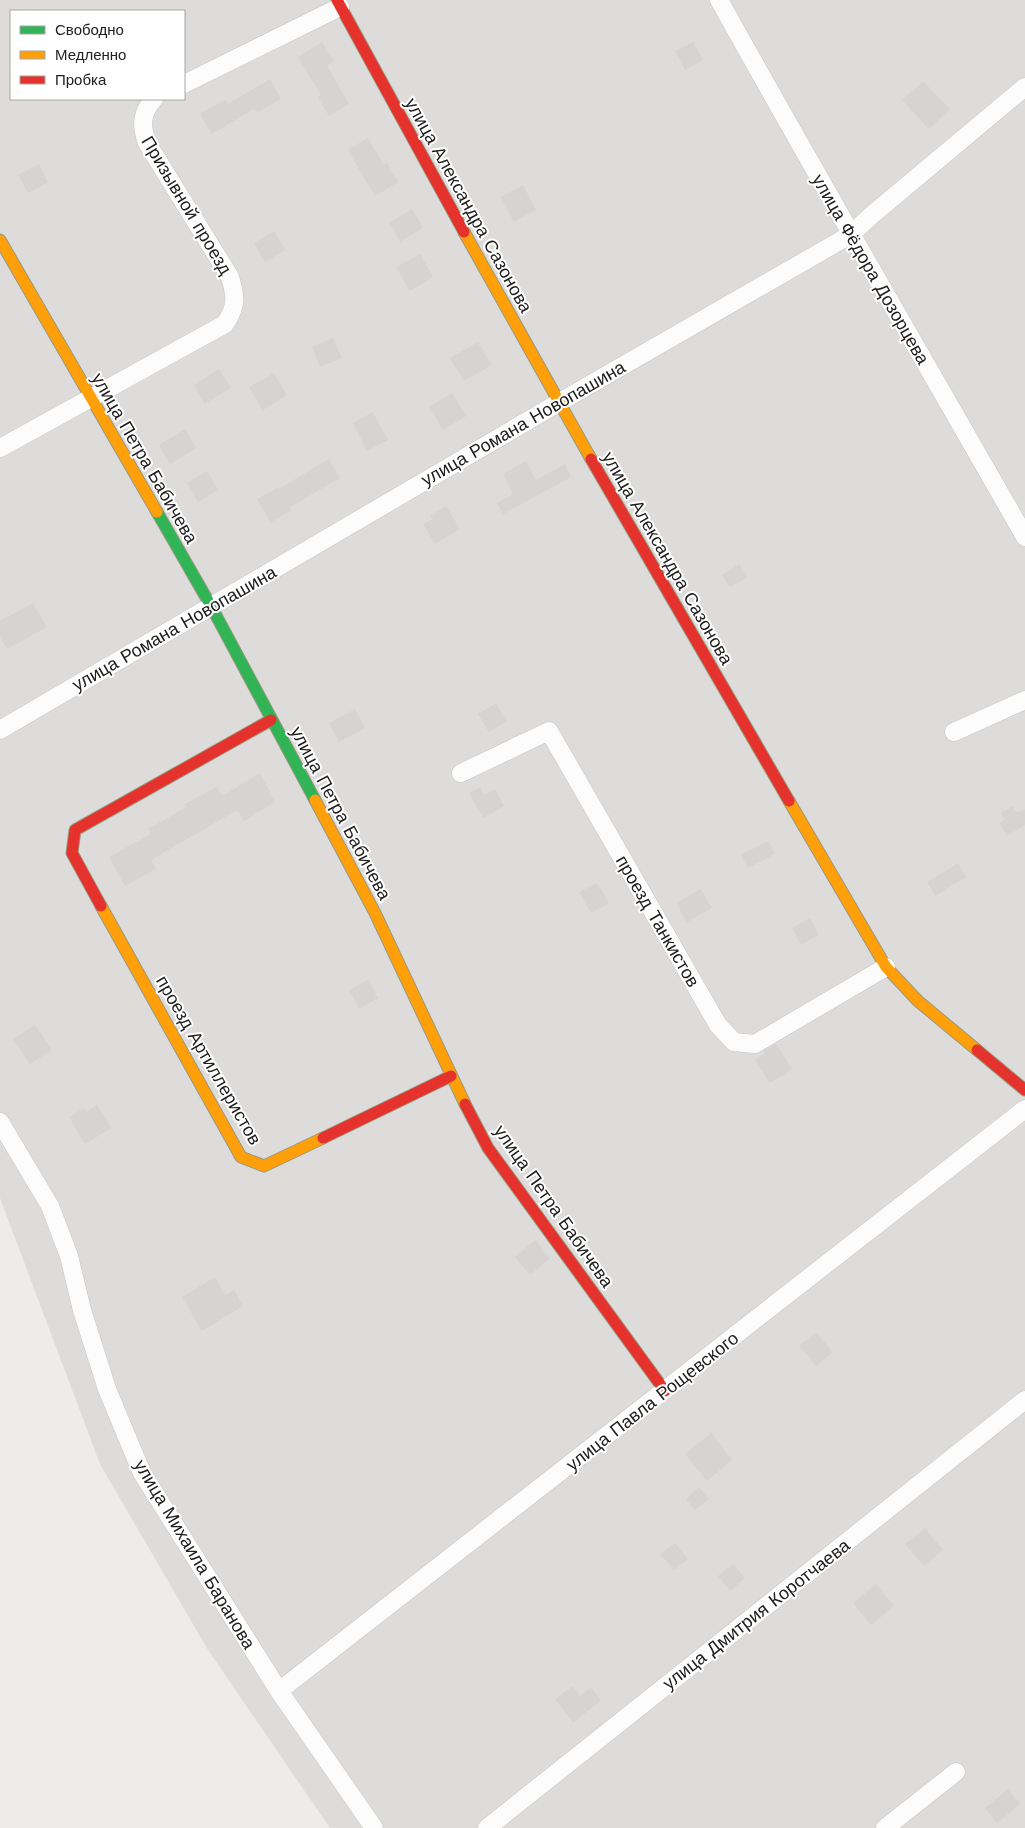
<svg xmlns="http://www.w3.org/2000/svg" width="1025" height="1828" viewBox="0 0 1025 1828" font-family="'Work Sans',sans-serif">
  <rect width="100%" height="100%" fill="#eeece9"/>
  <path fill="#dddcda" fill-rule="evenodd" d="M0,0H1025V1828H330L208,1650L100,1464L0,1198ZM11,11H184V99H11Z"/>
  <path fill="#d6d4d1" d="M322,42L334,61L327,66L349,104L329,116L318,97L321,95L298,57Z
    M693,42L703,60L685,70L675,51Z
    M270,79L281,99L257,113L254,109L212,134L200,114L225,100L228,104Z
    M923,81L950,109L929,129L902,100Z
    M368,138L384,165L387,163L398,182L375,196L348,150Z
    M39,164L48,182L28,193L18,175Z
    M523,185L536,210L514,222L500,197Z
    M412,209L423,228L400,242L389,223Z
    M274,231L285,250L265,262L254,243Z
    M420,254L433,277L410,291L396,267Z
    M333,338L342,358L320,367L312,347Z
    M478,342L492,365L464,381L450,358Z
    M219,369L231,388L205,404L194,385Z
    M274,373L287,395L263,410L249,387Z
    M452,393L466,416L443,430L429,407Z
    M373,412L388,440L367,451L353,423Z
    M185,429L196,448L170,464L159,445Z
    M329,459L340,478L290,507L292,510L271,522L257,499L278,487L279,489Z
    M526,461L536,480L565,464L571,477L503,514L497,503L513,494L503,474Z
    M207,471L218,490L198,502L187,483Z
    M446,506L460,529L435,544L423,524L433,519L430,515Z
    M739,564L747,577L730,587L722,575Z
    M33,603L47,627L7,649L0,637V621Z
    M496,703L507,721L489,732L478,714Z
    M355,709L365,728L339,742L329,723Z
    M260,773L275,802L244,821L237,810L151,860L156,869L125,886L109,857L151,834L148,829L187,807L185,804L217,787L222,796Z
    M480,787L484,795L495,789L504,806L483,818L469,793Z
    M1013,806L1017,813L1025,809V825L1007,836L999,823L1005,820L1001,813Z
    M768,841L775,854L748,868L741,855Z
    M958,863L966,877L935,896L927,882Z
    M597,883L609,903L591,913L579,892Z
    M701,889L712,908L687,922L676,903Z
    M810,918L819,935L801,945L792,928Z
    M368,980L378,998L359,1009L349,990Z
    M35,1025L52,1050L30,1064L13,1039Z
    M776,1044L792,1069L770,1083L755,1060L765,1053L764,1051Z
    M97,1105L111,1128L85,1144L69,1117L84,1108L86,1112Z
    M535,1240L550,1258L530,1275L515,1257Z
    M215,1277L226,1295L234,1290L243,1306L202,1331L182,1297Z
    M816,1332L833,1352L816,1366L799,1346Z
    M711,1433L732,1460L707,1481L685,1454Z
    M699,1487L709,1499L695,1510L686,1499Z
    M925,1528L943,1550L924,1566L905,1544Z
    M675,1543L688,1559L674,1570L660,1554Z
    M733,1564L745,1578L730,1591L718,1576Z
    M876,1584L894,1606L871,1625L853,1603Z
    M573,1686L580,1696L591,1687L601,1701L573,1722L555,1699Z
    M1008,1789L1020,1804L997,1823L985,1808Z"/>
  <g fill="none" stroke-linecap="round" stroke-linejoin="round">
    <g stroke="#c7c6c5" stroke-width="19">
      <path id="street" d="M719,0C819,180 923,358 1025,537
        M184,84L340,7
        M0,448L225,324C237,306 236,297 230,277L147,143C141,126 141,113 154,99
        M0,730L558,403L850,235L873,214L1025,87
        M954,732L1025,700
        M461,773L549,731L718,1025L734,1042L755,1044L886,967
        M0,1122L50,1206L69,1256L82,1310L107,1389L142,1473L279,1691L374,1828
        M279,1691L1025,1109
        M487,1828L1025,1400
        M885,1828L956,1772"/>
    </g>
    <g stroke="#99997f" stroke-width="13">
      <path id="fast" d="M157,512L211,606L315,800"/>
    </g>
    <g stroke="#99997f" stroke-width="13">
      <path id="slow" d="M464,232L591,459
        M0,240L157,512
        M315,800L375,913L465,1104
        M789,801L886,967L918,1001L977,1050
        M101,906L241,1157L264,1166L323,1138"/>
    </g>
    <g stroke="#99997f" stroke-width="13">
      <path id="jam" d="M337,0L464,232
        M591,459L789,801
        M101,906L72,853L75,830L271,720
        M977,1050L1025,1090
        M465,1104L488,1148L665,1391
        M323,1138L451,1076"/>
    </g>
    <use href="#street" stroke="#fcfcfc" stroke-width="18"/>
    <use href="#fast" stroke="#30b455" stroke-width="11"/>
    <use href="#slow" stroke="#ff9f0a" stroke-width="11"/>
    <use href="#jam" stroke="#e5322d" stroke-width="11"/>
  </g>
  <g text-anchor="middle" dominant-baseline="central" stroke-width="4" stroke-linejoin="round" paint-order="stroke">
    <g font-size="18" fill="#202020" stroke="#fff">
      <text transform="translate(187 205) rotate(59)">Призывной проезд</text>
      <text transform="translate(469 205) rotate(61)">улица Александра Сазонова</text>
      <text transform="translate(871 269) rotate(60)">улица Фёдора Дозорцева</text>
      <text transform="translate(523 423) rotate(-30)">улица Романа Новопашина</text>
      <text transform="translate(145 458) rotate(60)">улица Петра Бабичева</text>
      <text transform="translate(668 558) rotate(60)">улица Александра Сазонова</text>
      <text transform="translate(174 628) rotate(-30)">улица Романа Новопашина</text>
      <text transform="translate(341 813) rotate(62)">улица Петра Бабичева</text>
      <text transform="translate(658 921) rotate(60)">проезд Танкистов</text>
      <text transform="translate(209 1060) rotate(60)">проезд Артиллеристов</text>
      <text transform="translate(554 1206) rotate(55)">улица Петра Бабичева</text>
      <text transform="translate(652 1401) rotate(-38)">улица Павла Рощевского</text>
      <text transform="translate(195 1554) rotate(59)">улица Михаила Баранова</text>
      <text transform="translate(756 1614) rotate(-38)">улица Дмитрия Коротчаева</text>
    </g>
  </g>
  <rect x="10" y="10" width="175" height="90" fill="#ffffff" stroke="#a6a6a6"/>
  <rect x="20" y="26" width="25" height="8" fill="#30b455" stroke="#a6a6a6"/>
  <text x="55" y="35" font-size="15" fill="#202020">Свободно</text>
  <rect x="20" y="51" width="25" height="8" fill="#ff9f0a" stroke="#a6a6a6"/>
  <text x="55" y="60" font-size="15" fill="#202020">Медленно</text>
  <rect x="20" y="76" width="25" height="8" fill="#e5322d" stroke="#a6a6a6"/>
  <text x="55" y="85" font-size="15" fill="#202020">Пробка</text>
</svg>
